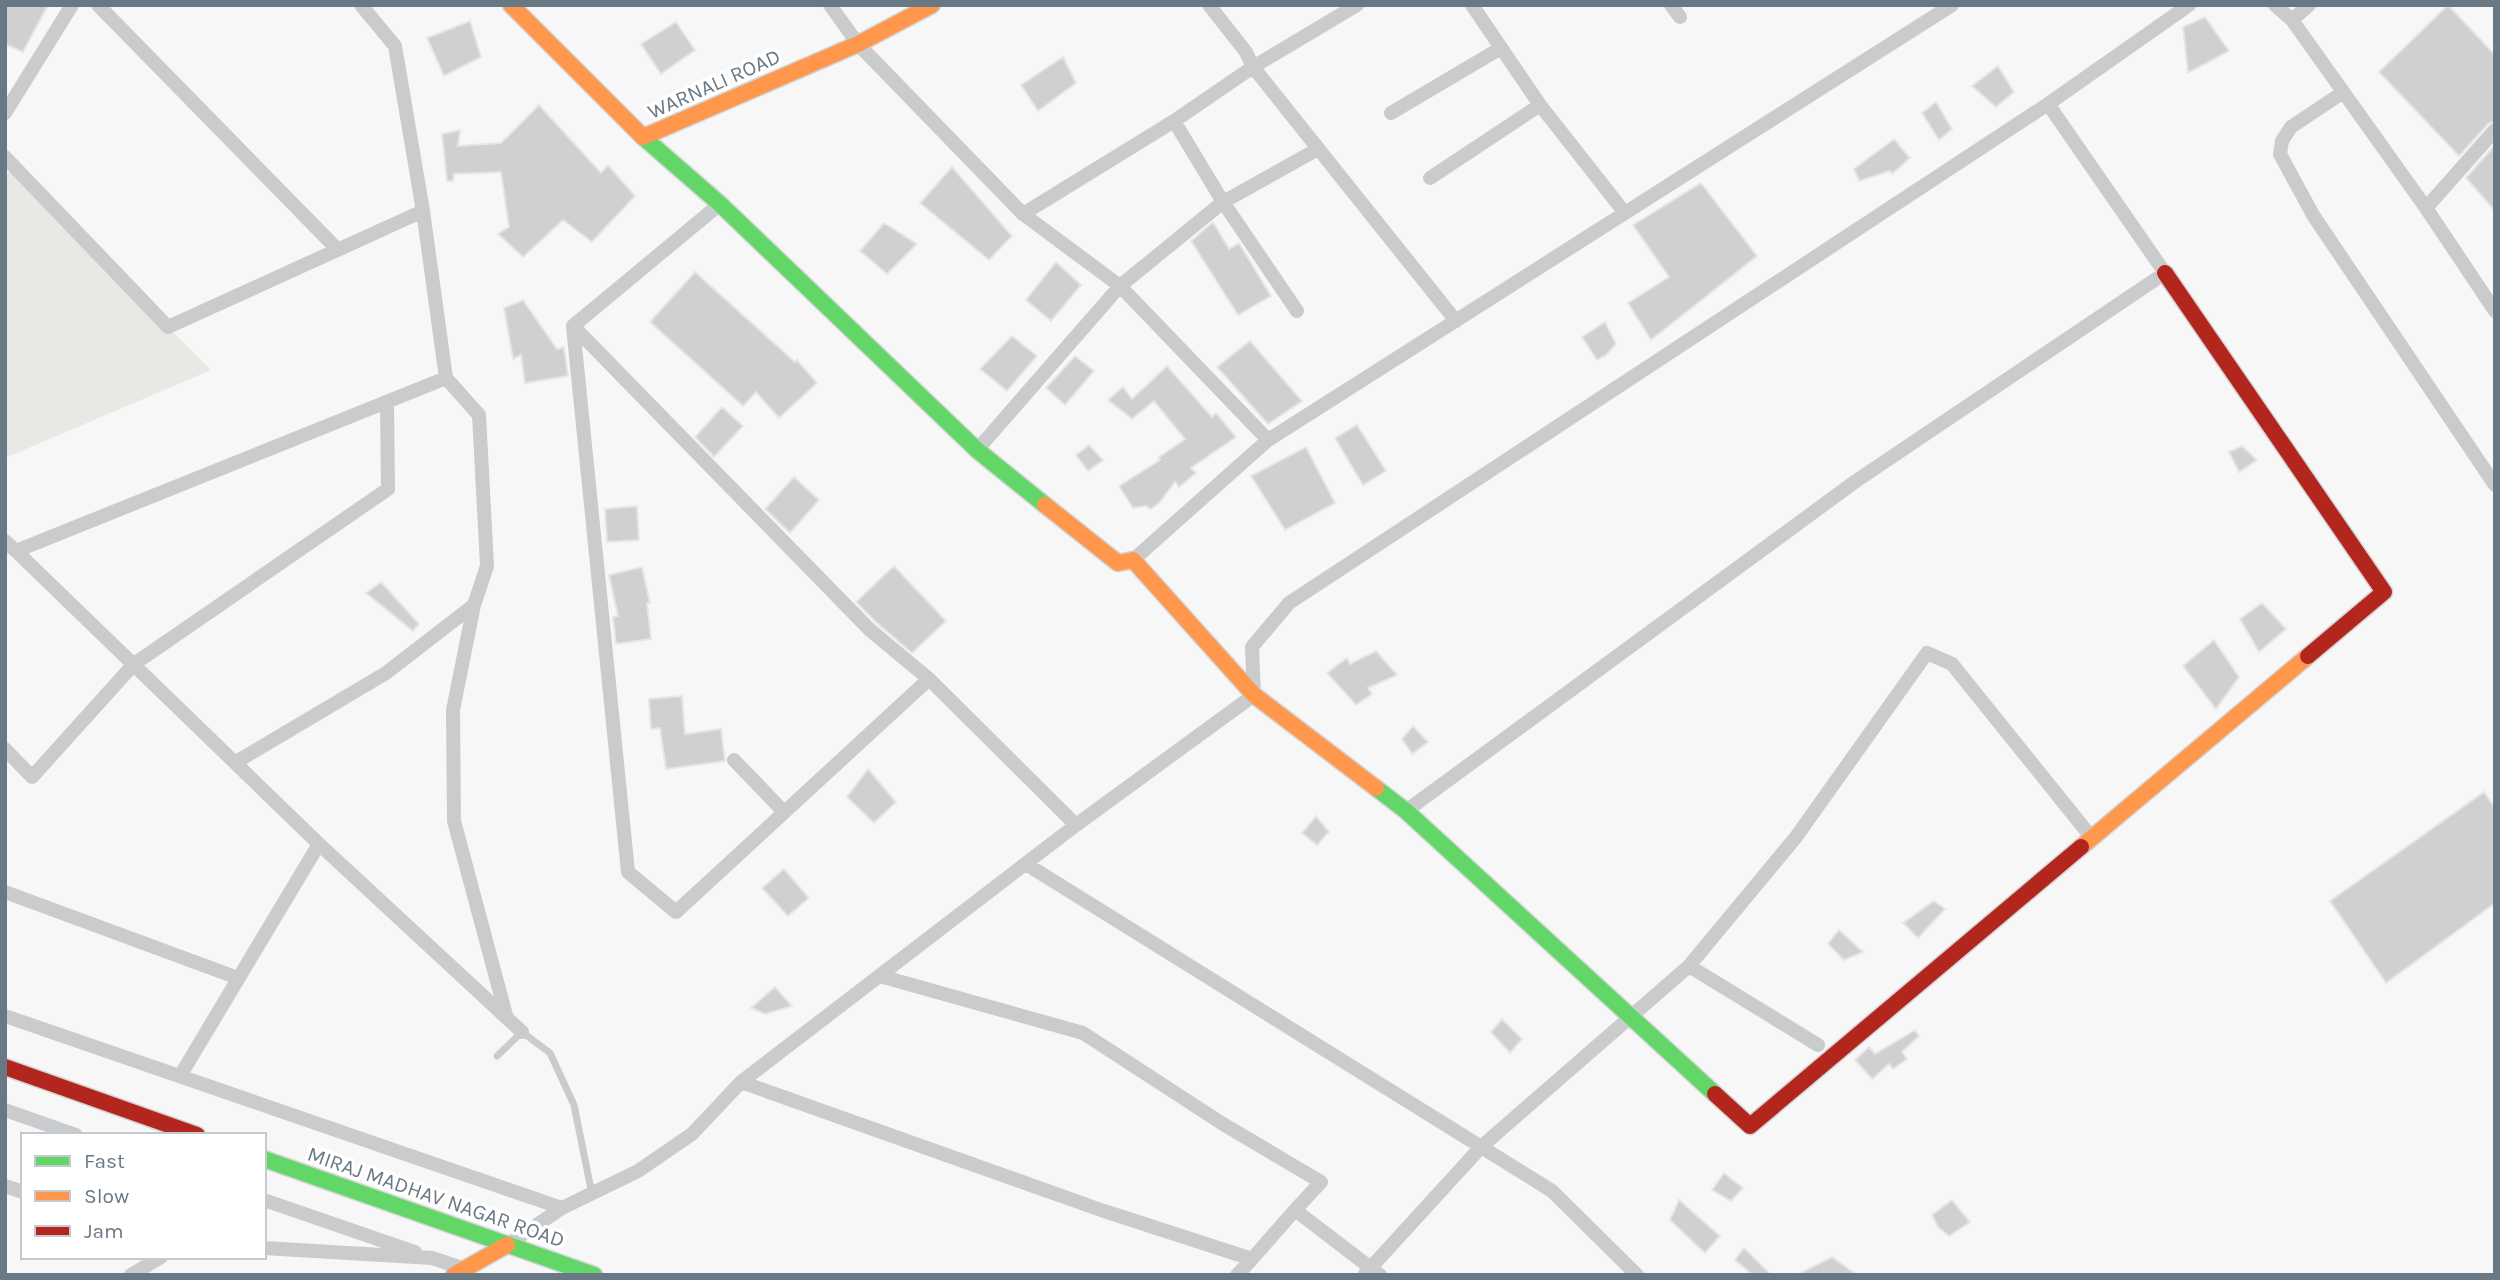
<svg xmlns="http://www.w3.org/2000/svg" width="2500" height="1280" viewBox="0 0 2500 1280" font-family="Karla,sans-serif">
  <rect width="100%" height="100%" fill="#f7f7f7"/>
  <path fill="#e6e9e4" d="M10,171L211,370L5,458V176Z"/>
  <path fill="#ced0d1" stroke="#e6e6e6" stroke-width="2" d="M5,5H48L23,52L5,44Z
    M2448,5L2495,55V121L2488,124L2459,156L2379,72Z
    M2205,17L2229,51L2188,73L2183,27Z
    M470,21L481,57L444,76L427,38Z
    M676,22L695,50L661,74L641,44Z
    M1063,57L1076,83L1038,111L1021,85Z
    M1998,66L2014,92L1996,107L1972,86Z
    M1936,102L1952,129L1939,140L1922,113Z
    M539,105L601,173L608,165L635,196L592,242L563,220L523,257L498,234L509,227L501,172L454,174L453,181H447L442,134L460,130L458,146L501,143Z
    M1894,139L1910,158L1892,174L1890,171L1859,181L1854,169Z
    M2495,145V211L2466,178Z
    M952,167L1012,236L989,260L920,203Z
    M1701,183L1757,256L1651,340L1628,303L1669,277L1633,225Z
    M1213,222L1229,249L1239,243L1271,296L1238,315L1191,241Z
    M884,223L917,244L887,274L860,251Z
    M1056,262L1081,285L1051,321L1026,300Z
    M695,272L795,362L797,360L817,383L779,418L756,392L743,406L650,322Z
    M523,300L557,349L564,347L568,376L525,383L521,355L513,359L504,308Z
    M1605,322L1616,344L1606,355L1597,360L1582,337Z
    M1012,336L1037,356L1007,391L980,369Z
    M1250,341L1302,401L1268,424L1217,367Z
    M1075,356L1094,371L1065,405L1046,388Z
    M1167,366L1212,417L1216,413L1236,437L1191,468L1196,473L1179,487L1175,482L1160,502L1151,509L1146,506L1133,508L1119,486L1160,460L1158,458L1185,439L1154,401L1132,419L1108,400L1123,387L1132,399Z
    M722,407L743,426L714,457L695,437Z
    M1357,425L1386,471L1363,485L1335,438Z
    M1089,445L1103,460L1088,471L1076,455Z
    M2242,446L2257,460L2239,472L2229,452Z
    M1306,447L1335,503L1285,530L1251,476Z
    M794,477L819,500L790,533L765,509Z
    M637,506L639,540L607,542L605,509Z
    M894,566L946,621L912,653L877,623L856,602Z
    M642,567L650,603H647L651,639L616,644L613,617L618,616L609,575Z
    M381,582L419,624L413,631L366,593Z
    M2262,603L2286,629L2259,652L2240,619Z
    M2214,640L2239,677L2216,709L2183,666Z
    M1376,651L1397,675L1368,688L1372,694L1356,705L1327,673L1347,658L1350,664Z
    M682,696L685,734L721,729L725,761L666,769L660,728L651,729L649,699Z
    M1413,726L1428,742L1412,754L1402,739Z
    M868,769L896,802L874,823L847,797Z
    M2484,792L2495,808V903L2386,983L2330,901Z
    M1316,816L1329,832L1317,845L1302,833Z
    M784,869L809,898L788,916L762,888Z
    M1934,901L1945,909L1918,938L1903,923Z
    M1839,930L1863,952L1844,960L1828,944Z
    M775,987L792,1006L765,1014L751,1008Z
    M1502,1019L1522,1039L1510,1053L1491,1032Z
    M1915,1030L1919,1036L1902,1052L1907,1059L1893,1069L1889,1064L1872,1079L1855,1060L1869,1047L1875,1054Z
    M1724,1173L1743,1188L1731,1201L1712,1190Z
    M1679,1200L1720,1236L1705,1253L1670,1220Z
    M1952,1200L1970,1222L1949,1236L1938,1227L1932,1215Z
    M1744,1248L1771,1275H1753L1735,1260Z
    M1832,1257L1857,1275H1797Z"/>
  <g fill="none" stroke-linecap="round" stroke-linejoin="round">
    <g stroke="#d4d5d6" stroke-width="19">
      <path id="fast" d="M643,137L720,204L977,450L1045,505
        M1376,788L1406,811L1715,1094
        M264,1159L594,1275"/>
    </g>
    <g stroke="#d4d5d6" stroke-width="19">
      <path id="slow" d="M511,5L643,137L858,44L932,5
        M1045,505L1118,563L1133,560L1254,695L1376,788
        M2081,847L2308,656
        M454,1275L507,1245"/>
    </g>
    <g stroke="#d4d5d6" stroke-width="19">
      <path id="jam" d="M2165,273L2384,592L2308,656
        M5,1067L197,1135
        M1715,1094L1750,1126L2081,847"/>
    </g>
    <path stroke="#cacbcc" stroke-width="7" d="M497,1056L522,1032L550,1053L574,1105L592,1194"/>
    <path stroke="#cacbcc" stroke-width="14" d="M98,5L338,250
      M830,5L858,44L1023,214L1120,286L1268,440
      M1357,5L1253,67L1456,321
      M1472,5L1540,105L1625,213
      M1671,5L1680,17
      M2275,5L2292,20L2309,5
      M2292,20L2426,208L2495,311
      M2342,93L2291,127L2282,141L2280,154L2313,215L2495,485
      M5,113L72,5
      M1391,113L1501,48
      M5,157L168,327L423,211L395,46L361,5
      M1430,178L1540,105
      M720,204L573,326L870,630L929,679L1076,825
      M2426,208L2495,130
      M423,211L446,378L16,551L319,844L522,1032
      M1023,214L1174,121L1253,67L1246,52L1209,5
      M1297,311L1223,202L1318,149
      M573,326L628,872L676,912L929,679
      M977,450L1120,286L1223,202L1174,121
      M5,541L16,551
      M1133,560L1268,440L1952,5
      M474,605L453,710L454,821L506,1015
      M5,749L32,777L134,664L388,489L387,402
      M734,760L784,812
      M236,762L386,673L474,605L487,566L479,415L446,378
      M1406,811L1856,481L2165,273L2048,104
      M1026,864L1552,1191L1637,1275
      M5,892L238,978
      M1689,966L1796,837L1927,653L1952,664L2092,838
      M880,976L1083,1033L1223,1124L1321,1182L1295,1210L1380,1275
      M5,1016L562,1208
      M180,1076L319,844
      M741,1082L1101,1210L1252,1259L1237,1275
      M5,1110L76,1135
      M5,1186L23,1192
      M264,1200L415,1252
      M507,1245L562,1208L638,1171L692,1134L741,1082L1076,825L1254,695L1252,647L1289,603L2048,104L2189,5
      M264,1248L432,1258L465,1269
      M1252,1259L1295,1210
      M1365,1274L1481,1147L1689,966L1818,1045
      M131,1275L161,1257"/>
    <use href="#fast" stroke="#63d668" stroke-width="16"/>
    <use href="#slow" stroke="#ff974d" stroke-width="16"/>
    <use href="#jam" stroke="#b3261e" stroke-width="16"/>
  </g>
  <g text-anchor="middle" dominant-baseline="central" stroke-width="7" stroke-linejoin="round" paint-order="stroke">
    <g font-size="21" fill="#697885" stroke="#fff">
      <text transform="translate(714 84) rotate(-24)">WARNALI ROAD</text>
      <text transform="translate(436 1197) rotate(19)">MIRAJ MADHAV NAGAR ROAD</text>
    </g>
  </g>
  <rect width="2500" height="1280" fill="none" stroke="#697885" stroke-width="14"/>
  <rect x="21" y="1133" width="245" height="126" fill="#ffffff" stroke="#c3c9ce" stroke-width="2"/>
  <rect x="35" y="1156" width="35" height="10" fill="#63d668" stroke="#c3c9ce" stroke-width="2"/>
  <text x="84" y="1168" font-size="21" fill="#697885">Fast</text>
  <rect x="35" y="1191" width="35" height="10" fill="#ff974d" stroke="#c3c9ce" stroke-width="2"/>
  <text x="84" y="1203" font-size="21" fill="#697885">Slow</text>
  <rect x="35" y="1226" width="35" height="10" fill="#b3261e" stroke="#c3c9ce" stroke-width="2"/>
  <text x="84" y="1238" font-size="21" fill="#697885">Jam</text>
</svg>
